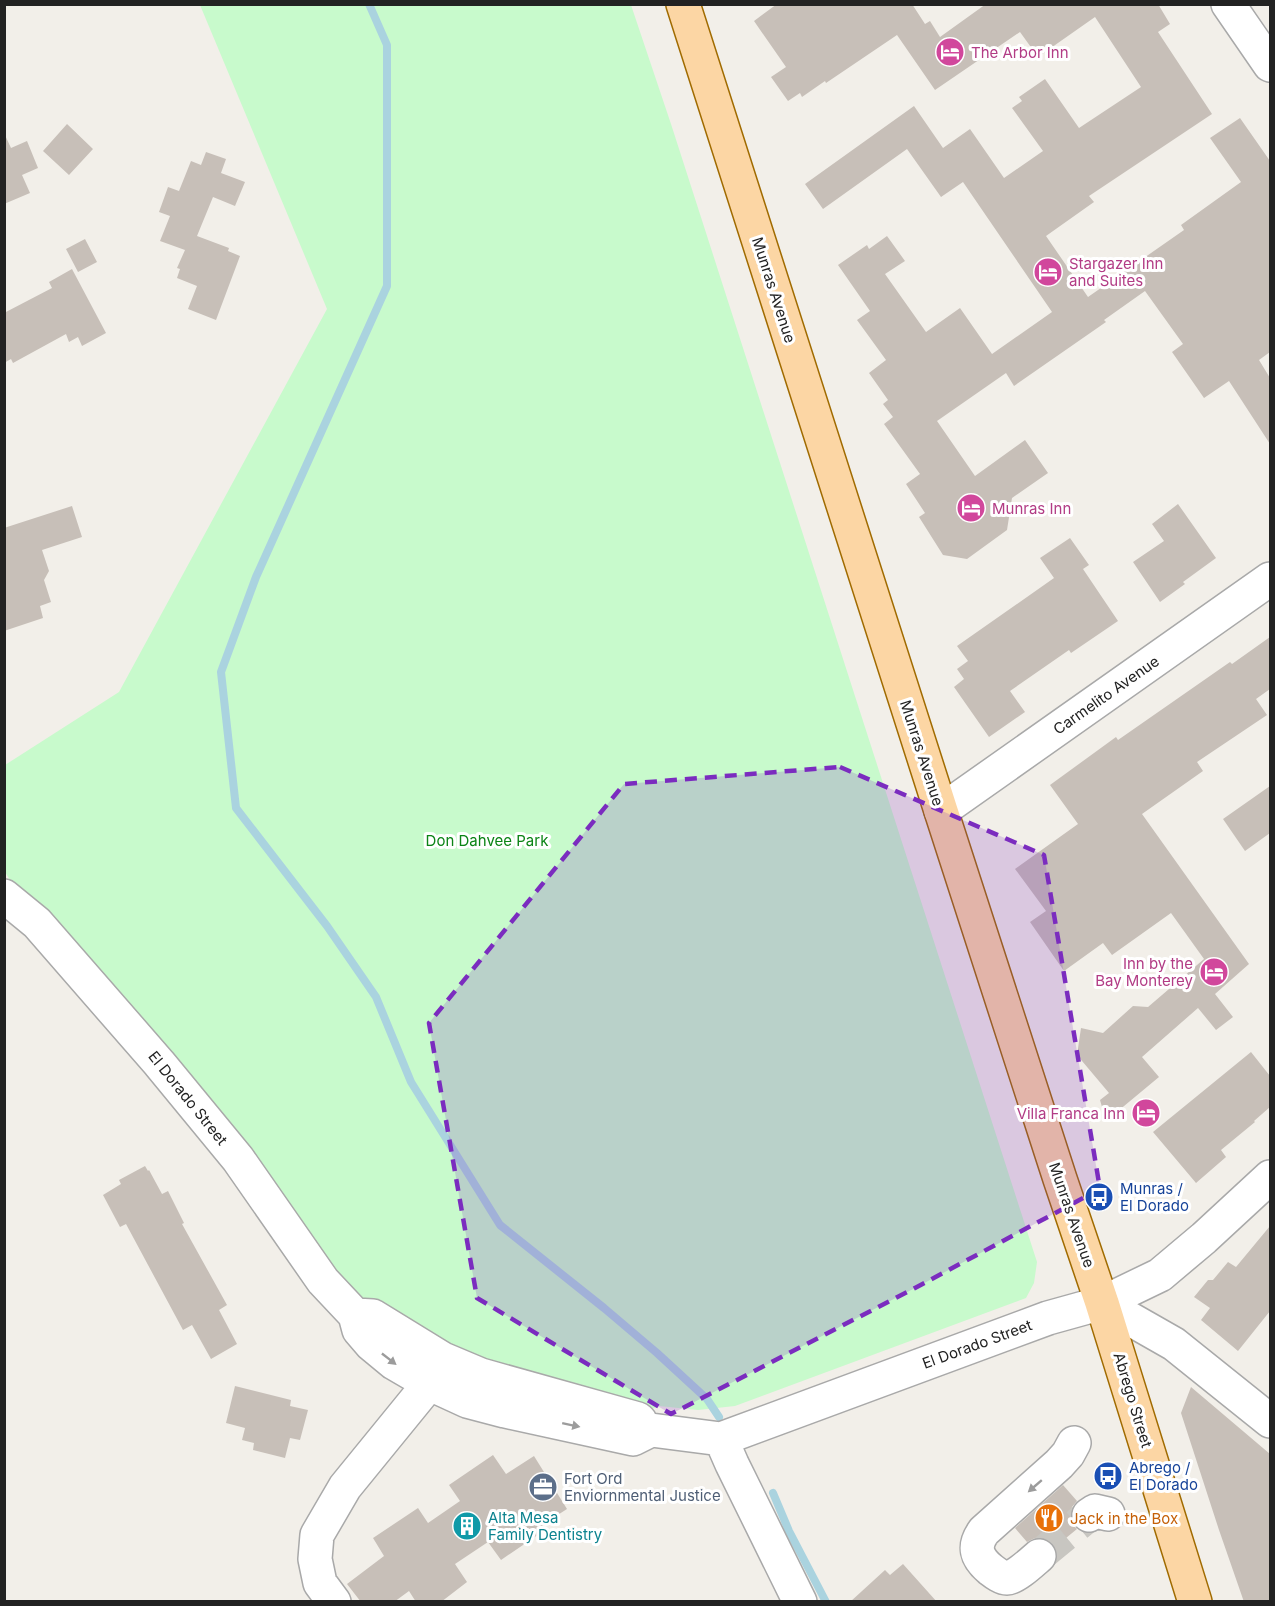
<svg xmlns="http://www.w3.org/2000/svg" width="1275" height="1606" viewBox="0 0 1275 1606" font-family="Inter,sans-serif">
  <rect width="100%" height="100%" fill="#f2efe9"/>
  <path fill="#c8facc" d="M200,5H631L671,124L1037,1262L1034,1283L1026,1298L735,1406L698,1410L659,1406L619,1423L372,1328L37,923L5,872V765L119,692L327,309Z"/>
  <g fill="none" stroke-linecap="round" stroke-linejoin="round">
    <path stroke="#aad3df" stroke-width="8" d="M369,4L387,45V286L256,577L221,672L236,808L327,926L376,997L411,1082L500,1225L604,1308L657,1353L707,1399L719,1417
      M773,1493L789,1531L826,1602"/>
  </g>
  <path fill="#c7bfb8" d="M777,4H912L925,24L930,21L940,37L986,4H1158L1170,24L1158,32L1212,114L1089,196L1094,202L1046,236L1088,297L1184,230L1181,225L1241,182L1210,138L1240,118L1270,161V352L1259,360L1270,378V444L1229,381L1204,398L1172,352L1183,344L1145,291L1104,320L1106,322L1014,386L1006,373L937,421L975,476L1025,440L1048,473L1012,498L1007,530L967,559L943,555L919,517L925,513L906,484L920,474L884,424L893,417L883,404L888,400L869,373L886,360L857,320L870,311L838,265L867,245L869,249L887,236L905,261L885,274L926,332L960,308L992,354L1052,312L963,182L941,197L907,149L823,209L805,184L914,106L943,148L970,129L1004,178L1043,151L1012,108L1022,101L1019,97L1045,79L1079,128L1141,87L1095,17L1038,57L1020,32L935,90L897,35L826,83L825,81L802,97L800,93L788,101L771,77L786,67L754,21Z
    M67,124L93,149L69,175L43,151Z
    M4,133L11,148L27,141L38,168L22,175L30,193L4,204Z
    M206,152L226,159L221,173L245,182L235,206L213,197L197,236L229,248L228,251L240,256L216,320L188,309L197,286L177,278L180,269L177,268L185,250L160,241L170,216L159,212L168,187L179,191L191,161L201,165Z
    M85,239L97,262L78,272L66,249Z
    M72,269L106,333L82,346L78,337L69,342L66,334L13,363L11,359L4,363V313L52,288L49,282Z
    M1178,504L1216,558L1183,582L1185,584L1160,602L1133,562L1164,541L1152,524Z
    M72,506L82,537L42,550L49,571L44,580L51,602L40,606L43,618L4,631V528Z
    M1070,538L1089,565L1083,569L1118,621L1071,653L1069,650L1010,691L1025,712L989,737L954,687L964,679L957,669L968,661L957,646L1054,578L1040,558Z
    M1270,637V689L1256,699L1267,715L1197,762L1203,771L1142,814L1249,964L1215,994L1233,1017L1216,1030L1198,1008L1142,1057L1159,1077L1106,1121L1100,1100L1109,1093L1077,1055L1081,1028L1103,1033L1133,1006L1148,1007L1204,959L1171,913L1112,955L1103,943L1064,971L1030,922L1046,911L1015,869L1078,824L1050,785L1116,737L1118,740L1230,662L1232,664Z
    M1270,786V833L1245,851L1223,819Z
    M1251,1052L1270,1076V1107L1254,1121L1255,1122L1221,1150L1226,1157L1196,1183L1153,1132Z
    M145,1166L148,1171L149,1170L162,1194L168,1191L184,1223L182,1224L227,1305L219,1310L237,1344L211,1359L192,1325L183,1330L126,1224L120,1227L103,1195L121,1184L119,1180Z
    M1270,1226V1311L1238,1351L1201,1320L1210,1308L1194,1297L1208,1280H1213L1228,1262L1236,1267Z
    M235,1386L291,1400L290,1406L308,1410L300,1440L290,1438L285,1458L253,1450L254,1443L242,1440L245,1428L226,1423Z
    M1191,1387L1270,1454V1602H1244L1219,1530L1181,1413Z
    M493,1455L506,1474L534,1456L567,1509L542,1525L545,1530L501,1560L488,1542L455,1564L467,1582L441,1602H416L409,1591L394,1602H361L347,1584L384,1556L373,1538L418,1508L428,1523L460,1501L449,1485Z
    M1063,1485L1077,1501L1072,1507L1070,1516L1073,1525L1077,1529L1055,1547L1053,1543L1044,1538H1035L1027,1542L1015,1528Z
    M903,1564L937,1602H850L885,1570L890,1575Z"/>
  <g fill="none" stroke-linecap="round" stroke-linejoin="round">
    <path stroke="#c8c6c1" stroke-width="33" stroke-dasharray="33 16" stroke-linecap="butt" d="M1039,1556L1089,1515"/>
    <g stroke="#a9a9a9" stroke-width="36">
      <path id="minor" d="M1228,4L1270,65
        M941,811L1270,579
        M4,896L37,923L159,1063L238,1159L323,1281L355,1315L359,1330L371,1344L394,1363L430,1384L467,1401L505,1411L633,1439L651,1430L721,1439L1048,1318L1102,1303L1160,1275L1204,1238L1270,1177
        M1102,1303L1174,1344L1270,1421
        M355,1315L373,1316L443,1359L481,1375L638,1419L640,1421
        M721,1439L732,1464L800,1602
        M1089,1515L1095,1511L1108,1514
        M1039,1556C1032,1562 1015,1578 1007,1578C1001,1578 994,1572 990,1569C976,1557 973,1546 984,1531L1059,1464L1068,1454L1074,1443
        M334,1602L320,1583L315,1559L317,1535L345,1487L433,1379L440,1374H447L496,1393L505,1392L519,1386"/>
    </g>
    <g stroke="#a06b00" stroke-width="36">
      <path id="major" d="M683,4L941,811L1060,1179L1102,1303L1195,1602"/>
    </g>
    <use href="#minor" stroke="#fff" stroke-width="33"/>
    <use href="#major" stroke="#fcd6a4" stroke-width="33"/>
  </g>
  <defs><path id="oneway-solid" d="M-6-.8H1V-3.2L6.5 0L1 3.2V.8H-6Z" transform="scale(1.5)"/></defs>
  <g fill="#9c9c9c">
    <use href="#oneway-solid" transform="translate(389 1359) rotate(38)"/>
    <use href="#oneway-solid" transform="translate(571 1425) rotate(12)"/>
    <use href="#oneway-solid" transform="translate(1035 1486) rotate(139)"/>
  </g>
  <path fill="#7b2cbf" fill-opacity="0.2" stroke="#7b2cbf" stroke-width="4.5" stroke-dasharray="12 8" stroke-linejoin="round" d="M840,767L1044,855L1100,1189L915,1288L671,1414L477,1298L429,1023L624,784Z"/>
  <defs>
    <g id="hotel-disc" transform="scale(1.5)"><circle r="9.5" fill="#d1479c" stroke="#fff"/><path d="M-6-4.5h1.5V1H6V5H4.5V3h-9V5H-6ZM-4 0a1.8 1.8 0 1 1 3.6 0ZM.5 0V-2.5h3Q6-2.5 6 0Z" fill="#fff"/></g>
    <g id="bus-disc" transform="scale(1.5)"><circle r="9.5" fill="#1a4fb4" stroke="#fff"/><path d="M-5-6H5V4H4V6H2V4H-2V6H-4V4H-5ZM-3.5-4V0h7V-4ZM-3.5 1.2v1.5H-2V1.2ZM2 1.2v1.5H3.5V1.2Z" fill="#fff"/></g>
    <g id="office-disc" transform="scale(1.5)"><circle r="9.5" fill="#5c6f8a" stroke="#fff"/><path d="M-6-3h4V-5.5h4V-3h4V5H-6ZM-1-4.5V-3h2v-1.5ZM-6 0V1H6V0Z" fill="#fff"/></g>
    <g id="restaurant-disc" transform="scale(1.5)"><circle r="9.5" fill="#e8710a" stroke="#fff"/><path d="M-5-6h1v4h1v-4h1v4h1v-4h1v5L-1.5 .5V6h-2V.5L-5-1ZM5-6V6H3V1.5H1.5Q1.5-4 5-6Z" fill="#fff"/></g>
    <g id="building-disc" transform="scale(1.5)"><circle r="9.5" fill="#0f9aa8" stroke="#fff"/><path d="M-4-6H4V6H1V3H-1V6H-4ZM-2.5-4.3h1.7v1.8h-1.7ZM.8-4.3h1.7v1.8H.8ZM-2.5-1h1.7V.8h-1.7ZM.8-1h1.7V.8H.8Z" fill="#fff"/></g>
  </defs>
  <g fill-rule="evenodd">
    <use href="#hotel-disc" x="950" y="52"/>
    <use href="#hotel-disc" x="1048" y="272"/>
    <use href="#hotel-disc" x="971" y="508"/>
    <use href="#hotel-disc" x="1214" y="972"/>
    <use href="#hotel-disc" x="1146" y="1113"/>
    <use href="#bus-disc" x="1099" y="1197"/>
    <use href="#bus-disc" x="1108" y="1476"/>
    <use href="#office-disc" x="543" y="1487"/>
    <use href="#restaurant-disc" x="1049" y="1518"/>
    <use href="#building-disc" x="467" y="1526"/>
  </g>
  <g text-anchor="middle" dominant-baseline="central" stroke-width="6" stroke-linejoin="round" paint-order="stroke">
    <g font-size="15" fill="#b23c85" stroke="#fff" text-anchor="start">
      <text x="971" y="52">The Arbor Inn</text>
      <text x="1069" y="263">Stargazer Inn<tspan x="1069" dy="17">and Suites</tspan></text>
      <text x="992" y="508">Munras Inn</text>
      <text x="1193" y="963" text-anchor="end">Inn by the<tspan x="1193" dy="17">Bay Monterey</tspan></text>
      <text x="1125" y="1113" text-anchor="end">Villa Franca Inn</text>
    </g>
    <g font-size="15" fill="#222" stroke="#fff">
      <text transform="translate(774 290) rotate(72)">Munras Avenue</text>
      <text transform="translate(1106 695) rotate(-35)">Carmelito Avenue</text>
      <text transform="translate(922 753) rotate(72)">Munras Avenue</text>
      <text transform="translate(188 1098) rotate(51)">El Dorado Street</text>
      <text transform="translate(1072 1215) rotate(71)">Munras Avenue</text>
      <text transform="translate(977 1344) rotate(-20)">El Dorado Street</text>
      <text transform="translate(1133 1400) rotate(73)">Abrego Street</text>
    </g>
    <g font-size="15" fill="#0c8416" stroke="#fff">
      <text x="487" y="840">Don Dahvee Park</text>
    </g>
    <g font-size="15" fill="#164399" stroke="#fff" text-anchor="start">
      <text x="1120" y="1188">Munras /<tspan x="1120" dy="17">El Dorado</tspan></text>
      <text x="1129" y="1467">Abrego /<tspan x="1129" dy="17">El Dorado</tspan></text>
    </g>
    <g font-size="15" fill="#4e5e75" stroke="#fff" text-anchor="start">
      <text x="564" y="1478">Fort Ord<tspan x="564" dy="17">Enviornmental Justice</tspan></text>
    </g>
    <g font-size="15" fill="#0d838f" stroke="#fff" text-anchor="start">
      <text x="488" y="1517">Alta Mesa<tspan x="488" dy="17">Family Dentistry</tspan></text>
    </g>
    <g font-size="15" fill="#c56008" stroke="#fff" text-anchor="start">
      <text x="1070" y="1518">Jack in the Box</text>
    </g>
  </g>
  <rect width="1275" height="1606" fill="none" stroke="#222222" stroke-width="12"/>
</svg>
